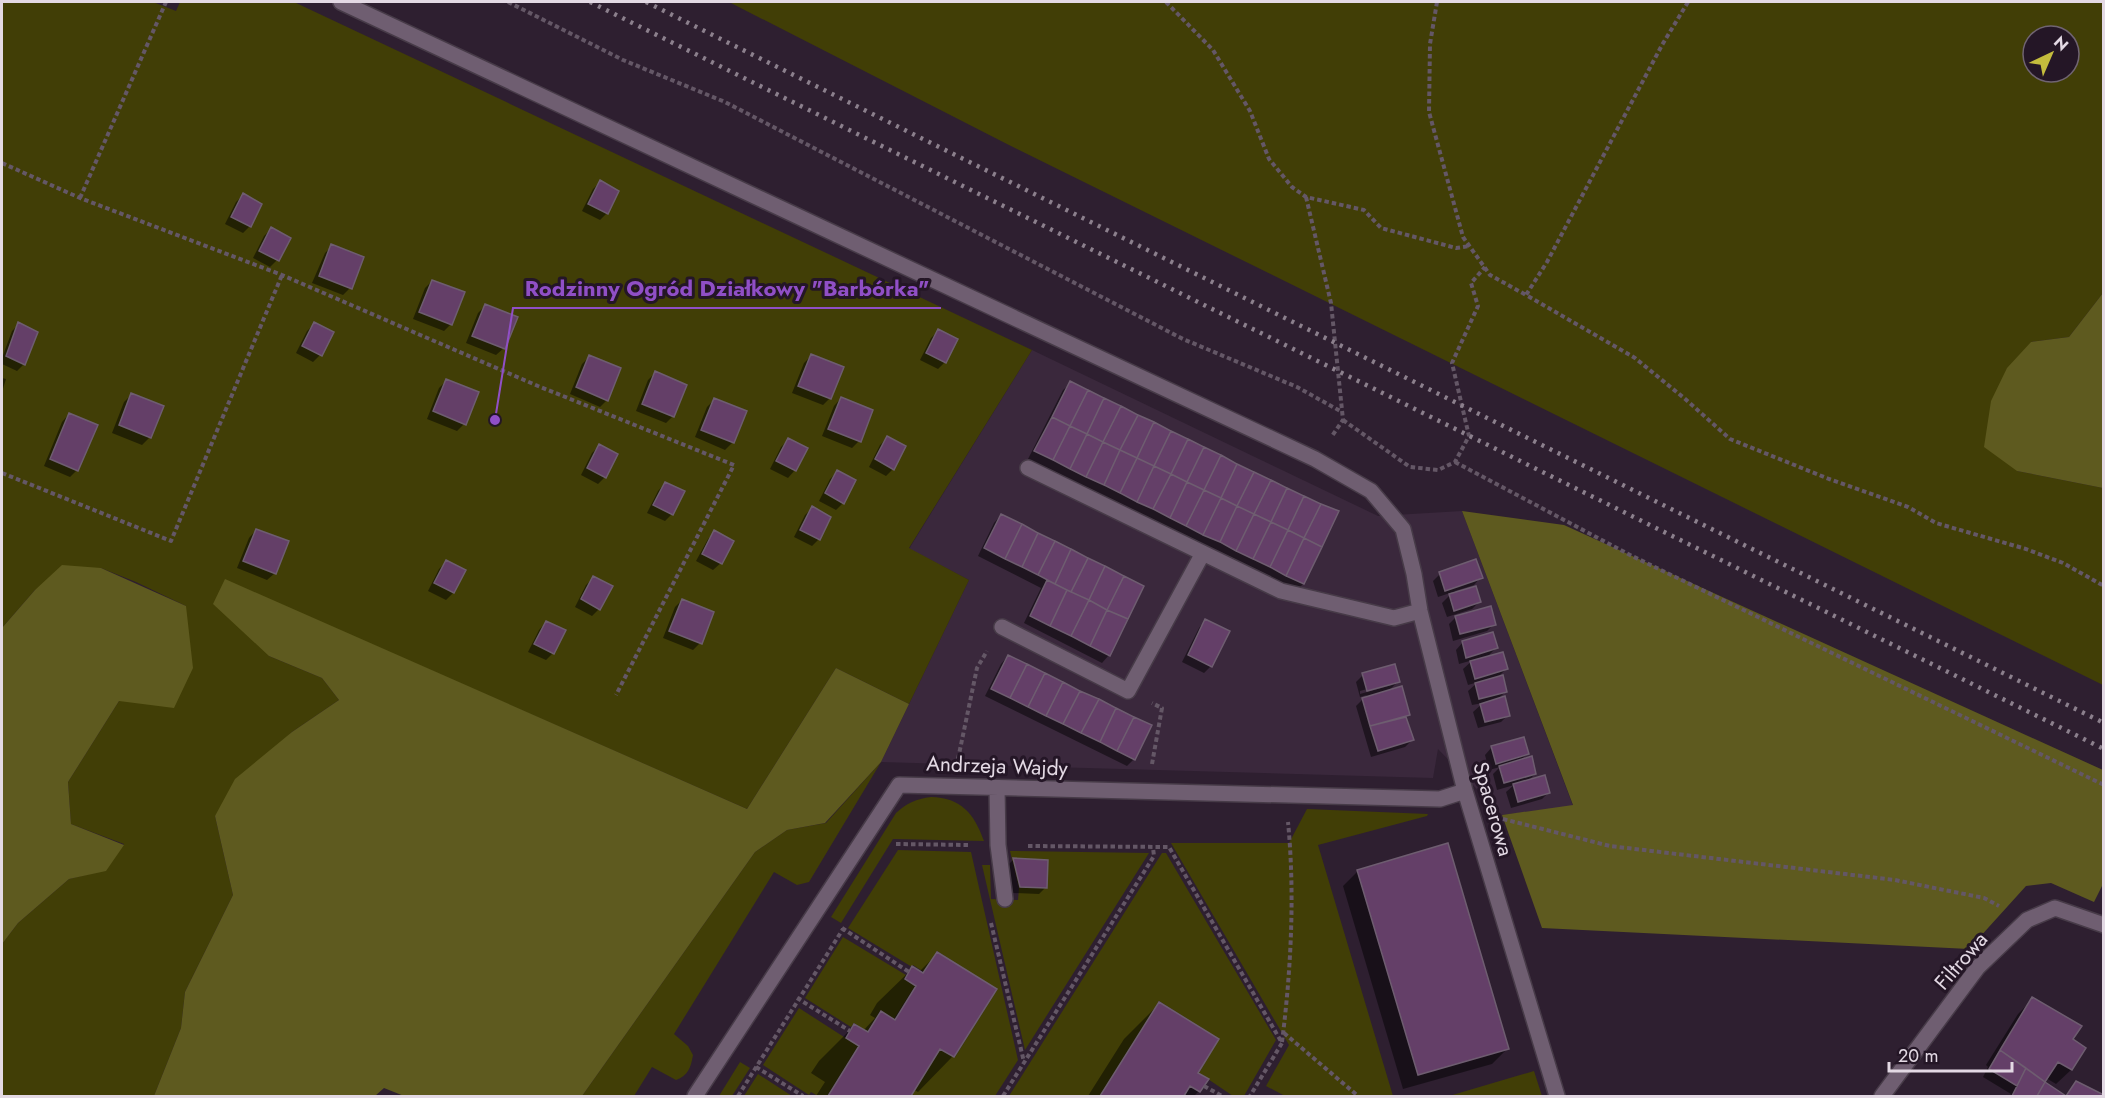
<svg xmlns="http://www.w3.org/2000/svg" width="2105" height="1098" viewBox="0 0 2105 1098" font-family="Jost,sans-serif">
  <rect width="100%" height="100%" fill="#2e1f30"/>
  <path fill="#3a283c" d="M1032,350L1378,516L1462,511L1573,806L1502,815L1438,749L1433,778L881,762L969,580L909,549Z"/>
  <path fill="#413e06" fill-rule="evenodd" d="M2,2H153L176,11L180,2H294L1032,350L909,548L969,580L909,704L836,668L747,809L225,580L269,656L322,678L339,700L292,732L215,816L233,895L185,992L181,1028L154,1096H2V944L18,923L69,879L106,870L124,844L71,824L68,782L119,701L186,606L136,582L101,568L35,590L2,628Z
    M729,2H2103V293L2069,337L2031,342L2017,471L2103,488V685L1005,143ZM2033,36H2069V72H2033Z
    M881,762L809,882L797,885L774,872L674,1034L688,1046L693,1055C691,1067 688,1076 676,1080L652,1067L634,1096H582L755,852L787,830L826,823Z
    M931,797C961,798 974,813 984,841L893,839L841,923L831,917L896,813C907,803 916,799 931,797Z
    M1307,809L1428,814L1427,816L1318,845L1393,1096H1285L1266,1086L1289,1045L1171,843H1289Z
    M898,850L971,852L1018,1060L995,1096H911L940,1049L955,1057L997,990L937,951L924,972L913,965L912,967L848,928Z
    M1010,851L1149,853L1025,1050L982,865H990L991,899L1018,900L1019,888Z
    M1162,853H1166L1276,1040L1244,1096H1233L1199,1073L1219,1039L1159,1001L1100,1096H1009Z
    M843,937L906,975L904,979L915,986L894,1019L880,1011L867,1032L854,1023L851,1027L805,998Z
    M799,1008L858,1046L827,1096H818L811,1092L809,1095L763,1065Z
    M740,1062L750,1068L732,1096H719Z
    M1534,1071L1542,1096H1449Z
    M758,1074L792,1096H744Z"/>
  <path fill="#5e5a1f" d="M2103,293V488L2017,471L1984,447L1991,401L2007,368L2031,342L2069,337Z
    M1462,511L1564,525L2103,770V884L2094,902L2051,883L2026,886L1969,949L1542,928L1502,815L1573,805Z
    M62,565L101,568L186,606L193,668L174,708L119,701L68,782L71,824L124,845L106,871L69,879L18,923L2,944V628L35,590Z
    M225,579L747,809L836,668L909,704L881,762L825,823L787,830L755,852L582,1096H404L384,1088L375,1096H154L181,1028L185,992L233,895L215,816L235,779L292,732L339,700L322,678L269,656L213,604Z"/>
  <path fill="#0007" fill-rule="evenodd" d="M600,182L607,213L600,220L582,211L593,189Z
    M243,195L250,226L243,233L225,224L236,202Z
    M271,229L277,260L270,267L253,258L264,236Z
    M332,246L350,288L343,295L312,283L325,253Z
    M432,281L451,324L444,331L413,319L425,288Z
    M485,306L504,348L496,355L466,343L478,313Z
    M19,324L24,364L17,371L2,364V358L12,331Z
    M314,324L320,355L313,362L296,353L307,331Z
    M938,331L945,362L938,369L920,360L931,338Z
    M811,356L830,398L823,405L792,393L804,363Z
    M589,357L607,400L600,407L570,394L582,364Z
    M655,373L673,416L666,423L636,411L648,380Z
    M2,378L6,379L2,392Z
    M446,381L464,424L457,431L427,419L439,388Z
    M1071,383L1303,584L1296,591L1028,459L1063,390Z
    M131,395L162,407L149,438L142,445L112,433L124,402Z
    M841,398L859,441L852,448L822,436L834,406Z
    M715,399L733,442L725,450L695,437L707,407Z
    M69,414L77,470L70,477L44,466L62,422Z
    M887,438L893,469L886,476L869,467L880,445Z
    M788,440L795,470L788,478L770,469L781,447Z
    M599,446L605,477L598,484L581,475L592,453Z
    M837,472L843,503L836,510L819,501L830,479Z
    M665,483L672,514L665,521L647,513L658,491Z
    M812,508L819,539L812,546L794,537L805,515Z
    M1001,515L1142,586L1109,655L1102,663L1024,623L1041,588L978,556L994,523Z
    M256,530L275,573L267,580L237,568L249,538Z
    M715,532L721,563L713,570L696,561L708,539Z
    M446,562L464,571L453,593L446,600L428,591L439,569Z
    M1440,574L1481,577L1474,585L1455,591L1456,594L1479,602L1472,609L1447,617L1442,603L1453,592L1438,597L1433,581Z
    M593,578L599,609L592,616L575,607L586,585Z
    M682,600L700,643L693,650L663,638L675,607Z
    M1456,617L1494,624L1487,631L1453,641L1449,624Z
    M1206,620L1211,666L1204,673L1182,662L1199,628Z
    M546,622L553,653L546,660L528,652L539,630Z
    M1463,642L1496,648L1486,658L1506,669L1496,679L1505,692L1497,700L1508,715L1501,722L1478,728L1473,712L1483,703L1472,705L1468,691L1478,682L1468,685L1463,669L1473,660L1459,664L1456,650Z
    M1008,656L1134,759L1127,766L985,696L1001,664Z
    M1363,675L1399,681L1388,691L1409,715L1405,718L1412,740L1405,747L1371,757L1356,706L1367,695L1360,697L1356,682ZM1392,682V685L1360,694V691Z
    M1492,747L1527,754L1520,761L1535,774L1527,782L1549,792L1542,799L1511,808L1506,792L1514,785L1497,790L1493,774L1500,767L1489,770L1485,755Z
    M1013,860L1046,862V887L1039,894L1013,893L1006,867Z
    M1358,871L1507,1049L1492,1064L1403,1089L1343,886Z
    M937,954L953,1056L918,1092L913,1089L909,1096H816L825,1082L811,1073L819,1061L854,1026L863,1031L875,1018L870,1015L877,1003L913,968L919,972Z
    M2033,999L2070,1040L2071,1070L2056,1084L2046,1078L2043,1082L2063,1096H2010L2011,1094L1983,1077L1988,1067L1986,1065L2018,1014Z
    M1159,1004L1196,1073L1199,1091L1194,1096H1088L1124,1039Z
    M2076,1082L2102,1096H2065Z"/>
  <path fill="#643f68" stroke="#6e5d70" stroke-width="1.5" d="M600,180L619,191L608,214L588,204Z
    M243,193L262,204L251,227L231,217Z
    M271,227L291,238L279,261L259,251Z
    M331,244L364,257L352,289L319,276Z
    M432,280L465,292L452,325L419,312Z
    M485,304L518,317L505,349L472,336Z
    M18,322L38,332L25,365L6,356Z
    M314,322L334,332L322,356L302,346Z
    M938,329L958,339L946,363L926,353Z
    M811,354L844,367L831,399L798,386Z
    M589,355L621,368L608,401L576,387Z
    M655,371L687,385L674,417L642,404Z
    M446,379L479,392L466,425L433,411Z
    M1070,381L1088,390L1070,426L1052,417Z
    M1088,390L1104,398L1087,434L1070,426Z
    M131,393L164,406L151,438L119,425Z
    M841,397L873,410L861,442L828,429Z
    M714,398L747,411L734,443L701,430Z
    M1104,398L1121,406L1103,442L1087,434Z
    M1121,406L1138,415L1120,450L1103,442Z
    M69,413L98,425L78,471L50,459Z
    M1138,415L1154,422L1137,458L1120,450Z
    M1052,417L1070,426L1053,460L1034,451Z
    M1154,422L1171,431L1154,466L1137,458Z
    M1070,426L1087,434L1070,469L1053,460Z
    M1171,431L1188,439L1171,474L1154,466Z
    M1087,434L1103,442L1086,477L1070,469Z
    M887,436L906,446L894,470L875,459Z
    M788,438L808,448L796,471L776,461Z
    M1188,439L1204,447L1187,482L1171,474Z
    M1103,442L1120,450L1104,485L1086,477Z
    M599,444L618,454L606,478L587,468Z
    M1204,447L1221,455L1204,490L1187,482Z
    M1120,450L1137,458L1120,493L1104,485Z
    M1221,455L1237,464L1221,498L1204,490Z
    M1137,458L1154,466L1137,502L1120,493Z
    M1237,464L1254,472L1237,506L1221,498Z
    M1154,466L1171,474L1153,509L1137,502Z
    M837,470L856,480L844,504L825,493Z
    M1254,472L1271,480L1254,514L1237,506Z
    M1171,474L1187,482L1170,518L1153,509Z
    M1271,480L1287,488L1271,522L1254,514Z
    M665,482L685,491L673,515L653,505Z
    M1187,482L1204,490L1186,526L1170,518Z
    M1287,488L1304,496L1288,530L1271,522Z
    M1204,490L1221,498L1203,535L1186,526Z
    M1304,496L1321,504L1304,538L1288,530Z
    M1221,498L1237,506L1220,542L1203,535Z
    M1321,504L1339,511L1322,547L1304,538Z
    M812,506L831,517L820,540L800,530Z
    M1237,506L1254,514L1236,551L1220,542Z
    M1001,514L1022,524L1005,559L984,548Z
    M1254,514L1271,522L1253,559L1236,551Z
    M1271,522L1288,530L1270,567L1253,559Z
    M1022,524L1038,533L1022,567L1005,559Z
    M256,529L289,541L276,574L243,561Z
    M714,530L734,541L722,564L702,554Z
    M1288,530L1304,538L1286,576L1270,567Z
    M1038,533L1055,541L1038,575L1022,567Z
    M1304,538L1322,547L1304,584L1286,576Z
    M1055,541L1071,549L1055,584L1038,575Z
    M1071,549L1088,558L1071,592L1055,584Z
    M1088,558L1105,566L1089,600L1071,592Z
    M1476,559L1483,578L1445,591L1439,572Z
    M446,560L466,570L454,593L434,583Z
    M1105,566L1124,576L1107,610L1089,600Z
    M593,576L613,586L600,610L581,599Z
    M1124,576L1144,586L1128,619L1107,610Z
    M1047,580L1067,590L1050,626L1030,616Z
    M1476,586L1481,602L1454,611L1449,594Z
    M1067,590L1089,600L1071,636L1050,626Z
    M682,599L714,612L702,644L669,631Z
    M1089,600L1107,610L1090,646L1071,636Z
    M1491,606L1496,625L1460,634L1455,616Z
    M1107,610L1128,619L1110,656L1090,646Z
    M1205,619L1230,631L1212,667L1188,655Z
    M546,621L566,630L554,654L534,644Z
    M1493,632L1498,648L1466,658L1462,641Z
    M1503,652L1508,669L1475,679L1470,661Z
    M1008,655L1027,664L1010,698L991,689Z
    M1027,664L1045,673L1028,707L1010,698Z
    M1395,664L1400,682L1367,691L1362,673Z
    M1045,673L1063,682L1046,716L1028,707Z
    M1503,675L1507,692L1479,699L1475,683Z
    M1063,682L1080,691L1063,724L1046,716Z
    M1402,686L1410,715L1370,726L1362,698Z
    M1080,691L1099,699L1081,733L1063,724Z
    M1505,696L1510,716L1485,722L1480,704Z
    M1099,699L1116,708L1100,742L1081,733Z
    M1116,708L1134,717L1117,751L1100,742Z
    M1134,717L1152,725L1135,760L1117,751Z
    M1406,717L1414,740L1378,751L1370,726Z
    M1524,737L1529,754L1496,764L1491,746Z
    M1532,756L1536,774L1504,783L1499,766Z
    M1545,775L1550,793L1518,802L1513,784Z
    M1448,843L1509,1049L1418,1075L1357,870Z
    M1013,858L1048,860L1047,888L1020,887Z
    M937,952L997,989L954,1057L940,1049L911,1096H828L859,1046L846,1038L854,1024L868,1032L881,1011L895,1020L916,986L905,979L912,966L923,973Z
    M2032,997L2082,1026L2073,1039L2086,1048L2072,1070L2058,1062L2045,1082L2000,1050Z
    M1159,1002L1219,1039L1198,1073L1209,1079L1200,1092L1190,1086L1184,1096H1100Z
    M2000,1050L2026,1068L2017,1086L1989,1069Z
    M2026,1068L2045,1082L2037,1096H2012Z
    M2076,1081L2104,1095V1096H2066Z
    M2045,1082L2066,1096H2037Z"/>
  <g fill="none" stroke-linecap="round" stroke-linejoin="round">
    <g stroke="#473b48" stroke-width="18">
      <path id="minor" d="M341,2L1315,459L1371,491L1403,529L1414,574L1420,611L1465,791L1557,1096
        M1028,468L1281,591L1394,618L1420,611
        M1002,627L1128,691L1203,553
        M997,788L998,845L1005,899
        M695,1096L899,785L1440,799L1465,791
        M1882,1096L1978,967L2027,920L2055,908L2104,925"/>
    </g>
    <path stroke="#645766" stroke-width="4" stroke-dasharray="4.5 3" stroke-linecap="butt" d="M508,2L623,60L725,102L1183,339L1297,387L1342,412
      M1166,2L1213,50L1250,111L1269,159L1292,187L1306,197L1364,210L1381,228L1456,248L1470,246
      M1437,2L1430,44L1429,112L1463,237L1490,275L1526,295
      M1688,2L1662,45L1547,262L1526,295L1635,358L1684,398L1730,439L1829,479L1908,507L1936,523L2026,549L2063,563L2104,586
      M2,163L80,198L282,275L538,386L734,465L616,695
      M1306,197L1331,303L1343,420L1332,436
      M80,198L166,2
      M1343,420L1410,467L1438,470L1455,462L1469,436L1452,363L1478,306L1471,283L1485,267
      M1455,462L1630,555L2104,785
      M2,473L171,541L282,275
      M958,759L977,668L987,651
      M1152,764L1162,708L1152,703
      M1503,819L1610,846L1895,880L1984,898L1999,906
      M896,844L969,845
      M1028,846L1169,847L1282,1043L1250,1096
      M991,923L1024,1062
      M842,928L909,972
      M797,998L850,1031
      M1284,1033L1358,1096
      M1282,1042C1291,971 1295,894 1288,822
      M756,1067L803,1096
      M1204,1086L1222,1096
      M738,1096L843,929
      M1003,1096L1154,856L1153,848"/>
    <use href="#minor" stroke="#6f5e71" stroke-width="15"/>
    <path stroke="#8c808d" stroke-width="4.5" stroke-dasharray="3 6" stroke-linecap="butt" d="M590,2L2104,749
      M646,2L2104,723"/>
  </g>
  <g text-anchor="middle" dominant-baseline="central" stroke-width="6" stroke-linejoin="round" paint-order="stroke">
    <g font-size="21" fill="#e3d9e4" stroke="#241626">
      <text transform="translate(997 766) rotate(2)">Andrzeja Wajdy</text>
      <text transform="translate(1493 809) rotate(74)">Spacerowa</text>
      <text transform="translate(1961 961) rotate(-49)">Filtrowa</text>
    </g>
  </g>
  <path fill="none" stroke="#904fc6" stroke-width="2" d="M495 420L513 308H941"/>
  <circle fill="#904fc6" stroke="#241626" stroke-width="2" cx="495" cy="420" r="6"/>
  <g font-size="22" text-anchor="middle" font-weight="bold" fill="#904fc6" stroke="#241626" stroke-width="6" stroke-linejoin="round" paint-order="stroke">
    <text x="727" y="296">Rodzinny Ogród Działkowy "Barbórka"</text>
  </g>
  <rect width="2105" height="1098" fill="none" stroke="#e3d9e4" stroke-width="6"/>
  <g transform="translate(2051 54) rotate(44)"><circle r="28" fill="#241626" stroke="#706472" stroke-width="1.5"/>
  <path d="M0-4.5L10 22L0 15L-10 22Z" fill="#c4bc3d"/>
  <text y="-9" font-size="16" font-weight="bold" text-anchor="middle" fill="#e3d9e4">N</text>
  </g>
  <path d="M1889 1062v9h123v-9" fill="none" stroke="#e3d9e4" stroke-width="3"/>
  <text x="1898" y="1062" font-size="18" fill="#e3d9e4" stroke="#241626" stroke-width="4.5" paint-order="stroke">20 m</text>
</svg>
